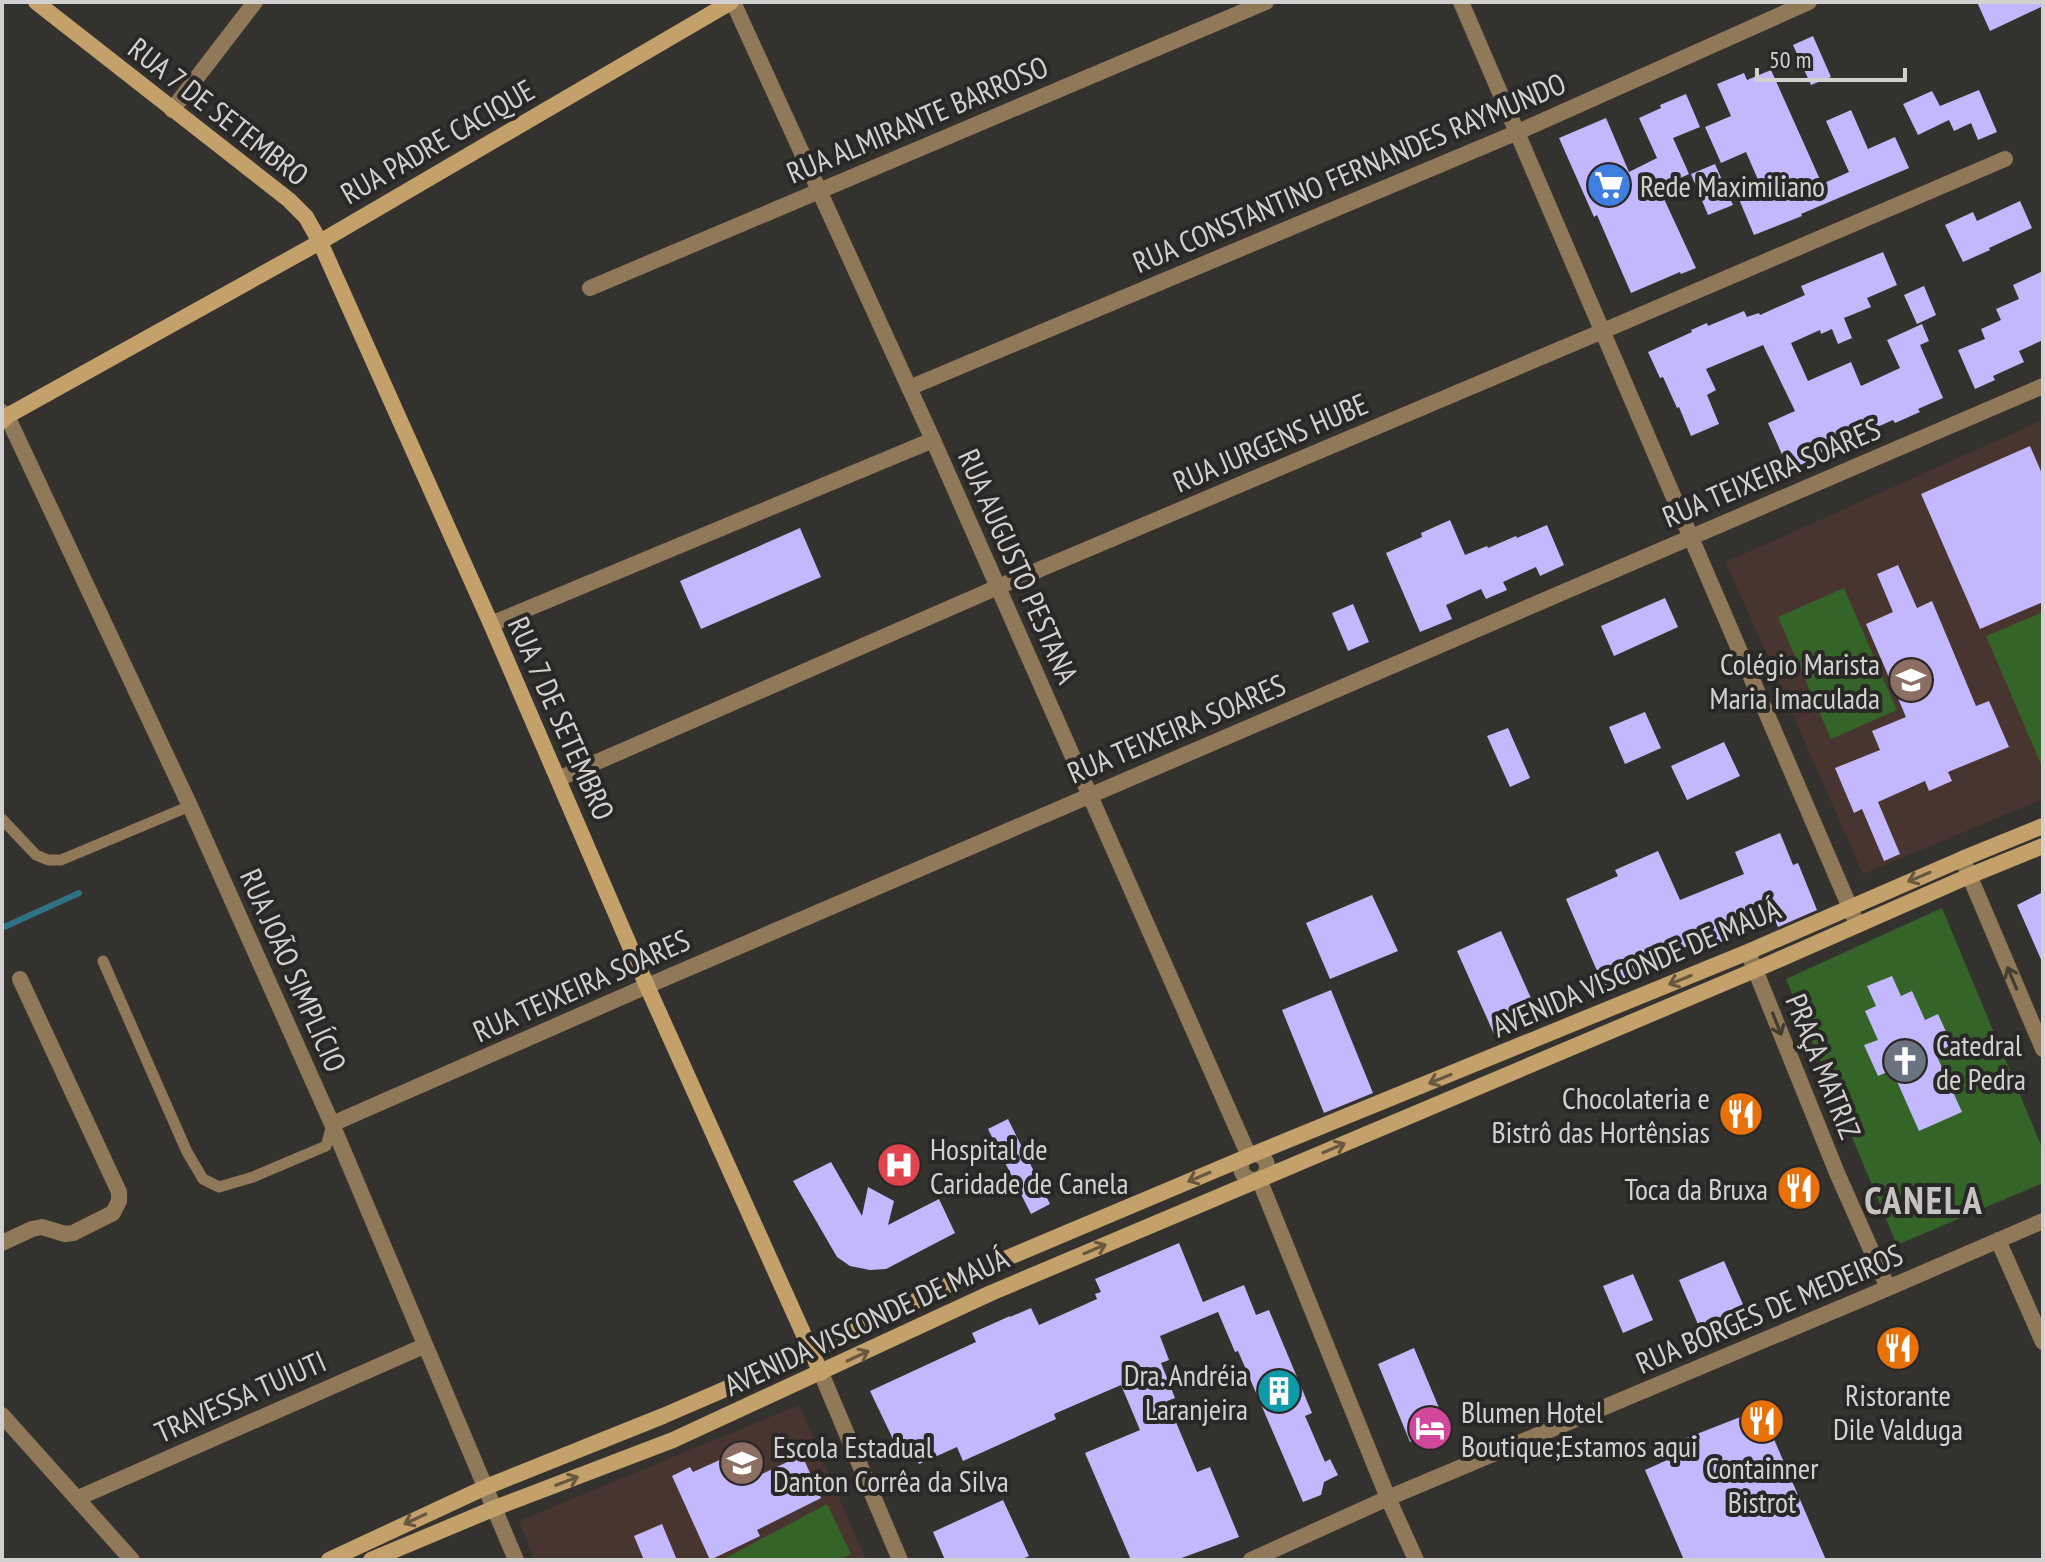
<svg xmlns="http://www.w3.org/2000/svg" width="2045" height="1562" viewBox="0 0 2045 1562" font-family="'PT Sans Narrow',sans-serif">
  <rect width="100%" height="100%" fill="#34322f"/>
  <path fill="#48352f" d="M2043,420V799L1863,874L1726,562Z
    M799,1405L866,1560H534L519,1521Z"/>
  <path fill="#346428" d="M1844,588L1897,710L1831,739L1778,617Z
    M2043,612V769L1986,636Z
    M1942,908L2043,1150V1183L1897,1245L1786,979Z
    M827,1504L851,1554L839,1560H722Z"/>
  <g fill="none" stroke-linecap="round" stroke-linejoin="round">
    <path stroke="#307186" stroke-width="6" d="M2,928L79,893"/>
  </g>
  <path fill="#c3b8fe" d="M1977,2H2043V6L1990,31Z
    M1813,36L1831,77L1811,85L1793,45Z
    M1771,70L1822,184L1849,172L1826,121L1851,110L1868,149L1895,137L1909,168L1801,214L1802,216L1754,235L1736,192L1759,182L1746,152L1721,163L1705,127L1731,116L1717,84L1744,73L1747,80Z
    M1979,90L1997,132L1978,140L1971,123L1954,131L1949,120L1918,135L1903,104L1932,91L1940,106Z
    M1686,94L1700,127L1673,138L1689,174L1659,188L1696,268L1681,274L1680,272L1631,293L1597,215L1594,217L1559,138L1606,118L1629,172L1657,158L1639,118L1661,108L1660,105Z
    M1715,164L1733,205L1708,215L1691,174Z
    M2020,201L2032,228L1989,248L1990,250L1963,262L1945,225L1973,212L1977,221Z
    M1883,252L1897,285L1867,298L1871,307L1844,318L1852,338L1838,344L1832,329L1821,334L1820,330L1791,343L1808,381L1851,362L1861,386L1900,368L1887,340L1922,324L1929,341L1920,345L1943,398L1918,409L1920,412L1895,423L1893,420L1836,445L1811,458L1812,460L1789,470L1768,423L1795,411L1763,345L1706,369L1716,390L1707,395L1719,424L1691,436L1679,407L1677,408L1663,377L1660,378L1648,352L1692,332L1691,330L1707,323L1708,326L1744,311L1747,317L1759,313L1760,315L1805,295L1801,286Z
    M2043,271V340L2019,351L2024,362L1993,376L1995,380L1975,389L1958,350L1985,339L1981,329L2001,320L1996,309L2019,299L2013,285Z
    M1924,286L1936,315L1917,324L1904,295Z
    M2030,446L2043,476V602L1980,629L1921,494Z
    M1450,520L1465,555L1487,546L1488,548L1516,536L1517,538L1547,525L1564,565L1540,576L1536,567L1503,582L1507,590L1486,599L1481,589L1446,605L1452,619L1420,632L1386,553L1422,537L1421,533Z
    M800,528L821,577L701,629L680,581Z
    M1898,565L1917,608L1932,601L1976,706L1989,701L2009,747L1948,772L1952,781L1929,791L1925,781L1878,802L1900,854L1884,861L1862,809L1854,813L1835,768L1880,750L1872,731L1906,717L1866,624L1893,612L1877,574Z
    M1665,598L1678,627L1614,656L1601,626Z
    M1353,604L1369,642L1348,651L1332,613Z
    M1645,712L1661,748L1625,764L1609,727Z
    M1508,728L1530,778L1510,787L1487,736Z
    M1724,742L1740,776L1687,800L1671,766Z
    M1780,833L1793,865L1798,863L1817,910L1778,927L1774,918L1708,948L1704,939L1641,966L1643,970L1604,987L1566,899L1618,876L1615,870L1658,851L1680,900L1744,874L1735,852Z
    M2043,892V964L2017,905Z
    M1372,895L1398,951L1330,979L1306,923Z
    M1501,931L1538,1014L1494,1034L1457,951Z
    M1892,976L1901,996L1912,991L1925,1020L1938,1014L1952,1045L1935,1052L1962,1112L1919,1131L1892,1070L1878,1076L1864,1045L1878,1040L1865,1011L1876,1006L1867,986Z
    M1331,990L1373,1093L1324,1113L1282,1010Z
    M1008,1119L1050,1204L1031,1214L988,1129Z
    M831,1162L862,1216L868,1187L894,1201L888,1225L939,1199L955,1233L886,1269L870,1270L850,1266L837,1257L793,1181Z
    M1179,1243L1203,1302L1244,1285L1256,1315L1269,1310L1312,1413L1305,1416L1325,1462L1330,1459L1338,1475L1324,1482L1321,1495L1303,1502L1238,1351L1235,1352L1218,1312L1160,1336L1169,1360L1161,1363L1175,1398L1167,1401L1197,1472L1210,1467L1239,1537L1176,1560H1131L1085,1453L1140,1430L1121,1385L1054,1414L1056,1419L963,1461L957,1447L919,1464L914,1452L902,1458L870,1391L976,1342L972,1333L1010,1316V1317L1031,1308L1039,1325L1097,1299L1095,1294L1101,1292L1095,1279Z
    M1724,1261L1745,1309L1700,1329L1679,1280Z
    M1633,1274L1653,1320L1623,1333L1603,1286Z
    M1414,1348L1447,1427L1410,1442L1378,1364Z
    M1761,1409L1826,1560H1684L1645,1470L1676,1456L1671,1444Z
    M733,1454L745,1482L802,1455L821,1498L757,1530L760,1536L710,1560L672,1476L690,1467L693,1472Z
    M1003,1500L1029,1556L1020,1560H945L933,1532Z
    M662,1524L677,1560H644L634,1536Z"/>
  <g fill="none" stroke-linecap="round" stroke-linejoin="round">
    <path stroke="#8f7958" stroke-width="11" d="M2,819L36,855L48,860H61L190,806
      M103,961L187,1152L203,1179L219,1187L253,1177L326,1146L332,1125"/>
    <path stroke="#8f7958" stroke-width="16" d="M172,110L255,2
      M590,288L1266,2
      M909,388L1518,132L1809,2
      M2,412L7,416L190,806L332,1124L516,1560
      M491,624L933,440
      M558,779L998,587L1603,331L2005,159
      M332,1124L647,986
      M2,1243L32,1229L42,1227L65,1234L73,1233L113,1213L119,1201V1192L20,979
      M821,1373L900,1560
      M78,1498L424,1346
      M1251,1560L1388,1498"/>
    <path stroke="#8f7958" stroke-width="16" d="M733,2L933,440L1249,1156
      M1461,2L1857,924
      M1964,863L2043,1049
      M1750,957L1837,1173L1888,1288
      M647,986L2043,386
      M1241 1167a13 13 0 1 1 26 0a13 13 0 1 1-26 0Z
      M1259,1179L1388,1498L1416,1560
      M1998,1240L2043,1342
      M2,1415L132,1560
      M1388,1498L1888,1288L2043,1221"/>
    <path stroke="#c4a16a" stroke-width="16" d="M36,2L289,200L306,217L320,242L491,624L647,986L821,1373
      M2,421L7,416L320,242L731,2
      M329,1560L486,1487L663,1416L811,1352L981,1269L1249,1156L1748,952L1962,859L2043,826
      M371,1560L495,1508L673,1440L991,1293L1755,970L1969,876L2043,846"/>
  </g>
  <defs><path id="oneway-shaft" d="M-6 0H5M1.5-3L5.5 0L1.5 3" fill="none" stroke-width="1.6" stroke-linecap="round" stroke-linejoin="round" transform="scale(2)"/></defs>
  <g stroke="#685841">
    <use href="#oneway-shaft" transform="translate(1919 877) rotate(157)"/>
    <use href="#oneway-shaft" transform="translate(1680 980) rotate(158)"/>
    <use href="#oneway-shaft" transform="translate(1440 1079) rotate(158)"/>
    <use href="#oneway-shaft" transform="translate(1334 1148) rotate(-23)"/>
    <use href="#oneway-shaft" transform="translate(1199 1177) rotate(157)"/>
    <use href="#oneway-shaft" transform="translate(1095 1249) rotate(-23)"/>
    <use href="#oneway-shaft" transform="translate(858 1356) rotate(-25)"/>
    <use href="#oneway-shaft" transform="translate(567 1481) rotate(-21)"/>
    <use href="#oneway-shaft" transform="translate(415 1519) rotate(155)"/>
  </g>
  <g stroke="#433c32">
    <use href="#oneway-shaft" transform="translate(2012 978) rotate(-113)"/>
    <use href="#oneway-shaft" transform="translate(1777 1024) rotate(68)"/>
  </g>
  <defs>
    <g id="supermarket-disc" transform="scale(2.3)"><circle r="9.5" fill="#3f7fe0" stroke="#2a2826"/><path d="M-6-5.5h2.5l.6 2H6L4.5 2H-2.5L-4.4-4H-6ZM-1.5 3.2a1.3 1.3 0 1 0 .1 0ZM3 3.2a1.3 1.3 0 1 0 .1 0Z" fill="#fff"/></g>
    <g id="school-disc" transform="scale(2.3)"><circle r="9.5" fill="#8d6e63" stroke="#2a2826"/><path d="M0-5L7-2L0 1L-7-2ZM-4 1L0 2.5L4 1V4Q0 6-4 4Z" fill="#fff"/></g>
    <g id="church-disc" transform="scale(2.3)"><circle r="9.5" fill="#6b7280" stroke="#2a2826"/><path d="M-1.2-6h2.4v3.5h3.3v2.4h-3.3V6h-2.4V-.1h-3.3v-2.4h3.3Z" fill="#fff"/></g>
    <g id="restaurant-disc" transform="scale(2.3)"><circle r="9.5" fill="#e8710a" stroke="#2a2826"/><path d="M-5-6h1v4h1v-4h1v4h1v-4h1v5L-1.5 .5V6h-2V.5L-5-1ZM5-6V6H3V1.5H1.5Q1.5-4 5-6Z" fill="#fff"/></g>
    <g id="hospital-disc" transform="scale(2.3)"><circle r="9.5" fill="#e0444e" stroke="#2a2826"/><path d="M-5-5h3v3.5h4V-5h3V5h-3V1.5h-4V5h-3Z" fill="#fff"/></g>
    <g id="building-disc" transform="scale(2.3)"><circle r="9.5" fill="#0f9aa8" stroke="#2a2826"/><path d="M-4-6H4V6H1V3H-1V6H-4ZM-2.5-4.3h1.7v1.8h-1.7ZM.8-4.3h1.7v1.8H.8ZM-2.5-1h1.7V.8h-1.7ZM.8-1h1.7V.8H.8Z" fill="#fff"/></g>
    <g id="hotel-disc" transform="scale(2.3)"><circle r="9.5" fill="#d1479c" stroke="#2a2826"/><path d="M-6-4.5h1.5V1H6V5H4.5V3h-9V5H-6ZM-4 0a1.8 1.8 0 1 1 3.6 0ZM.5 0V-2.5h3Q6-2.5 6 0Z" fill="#fff"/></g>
  </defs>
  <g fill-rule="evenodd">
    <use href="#supermarket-disc" x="1609" y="185"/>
    <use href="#school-disc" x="1911" y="680"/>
    <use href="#church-disc" x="1905" y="1061"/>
    <use href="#restaurant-disc" x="1741" y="1114"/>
    <use href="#hospital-disc" x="899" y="1165"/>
    <use href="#restaurant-disc" x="1799" y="1188"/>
    <use href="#restaurant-disc" x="1898" y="1348"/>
    <use href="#building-disc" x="1279" y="1391"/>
    <use href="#restaurant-disc" x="1762" y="1421"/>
    <use href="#hotel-disc" x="1430" y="1428"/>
    <use href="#school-disc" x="742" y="1463"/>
  </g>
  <g text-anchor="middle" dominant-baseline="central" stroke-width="8" stroke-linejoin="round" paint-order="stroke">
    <g font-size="30" fill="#d3d1d0" stroke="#2a2826">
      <text transform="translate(219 111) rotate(38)">RUA 7 DE SETEMBRO</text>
      <text transform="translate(917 119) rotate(-23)">RUA ALMIRANTE BARROSO</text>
      <text transform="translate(437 141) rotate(-30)">RUA PADRE CACIQUE</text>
      <text transform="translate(1349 172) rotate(-23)">RUA CONSTANTINO FERNANDES RAYMUNDO</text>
      <text transform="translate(1270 442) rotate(-23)">RUA JURGENS HUBE</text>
      <text transform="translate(1771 472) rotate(-23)">RUA TEIXEIRA SOARES</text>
      <text transform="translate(1019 566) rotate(66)">RUA AUGUSTO PESTANA</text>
      <text transform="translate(562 718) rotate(66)">RUA 7 DE SETEMBRO</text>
      <text transform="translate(1176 728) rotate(-23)">RUA TEIXEIRA SOARES</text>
      <text transform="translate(1636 967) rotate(-23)">AVENIDA VISCONDE DE MAUÁ</text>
      <text transform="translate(294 970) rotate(66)">RUA JOÃO SIMPLÍCIO</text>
      <text transform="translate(581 985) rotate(-24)">RUA TEIXEIRA SOARES</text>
      <text transform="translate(1824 1066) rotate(68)">PRAÇA MATRIZ</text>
      <text transform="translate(1769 1308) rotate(-23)">RUA BORGES DE MEDEIROS</text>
      <text transform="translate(866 1321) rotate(-25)">AVENIDA VISCONDE DE MAUÁ</text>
      <text transform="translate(240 1396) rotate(-24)">TRAVESSA TUIUTI</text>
    </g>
    <g font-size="30" fill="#d3d1d0" stroke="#2a2826" text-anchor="start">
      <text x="1640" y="185">Rede Maximiliano</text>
      <text x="1880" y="663" text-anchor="end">Colégio Marista<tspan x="1880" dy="34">Maria Imaculada</tspan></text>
      <text x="1936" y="1044">Catedral<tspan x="1936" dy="34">de Pedra</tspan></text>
      <text x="1710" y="1097" text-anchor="end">Chocolateria e<tspan x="1710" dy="34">Bistrô das Hortênsias</tspan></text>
      <text x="930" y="1148">Hospital de<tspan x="930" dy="34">Caridade de Canela</tspan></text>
      <text x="1768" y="1188" text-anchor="end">Toca da Bruxa</text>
      <text x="1248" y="1374" text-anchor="end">Dra. Andréia<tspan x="1248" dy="34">Laranjeira</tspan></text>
      <text x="1898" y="1394" text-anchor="middle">Ristorante<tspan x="1898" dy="34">Dile Valduga</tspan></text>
      <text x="1461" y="1411">Blumen Hotel<tspan x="1461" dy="34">Boutique;Estamos aqui</tspan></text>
      <text x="773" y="1446">Escola Estadual<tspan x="773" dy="34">Danton Corrêa da Silva</tspan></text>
      <text x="1762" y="1467" text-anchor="middle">Containner<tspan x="1762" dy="34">Bistrot</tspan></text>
    </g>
    <g font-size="38" font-weight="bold" letter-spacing="2" fill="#c6c3c0" stroke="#2a2826">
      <text x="1924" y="1199">CANELA</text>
    </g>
  </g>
  <rect width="2045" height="1562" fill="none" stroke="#d3d1d0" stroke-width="8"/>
  <path d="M1757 68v12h148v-12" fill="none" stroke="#d3d1d0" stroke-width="4"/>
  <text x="1769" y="68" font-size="24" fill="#d3d1d0" stroke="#2a2826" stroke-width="6" paint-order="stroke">50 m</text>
</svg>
